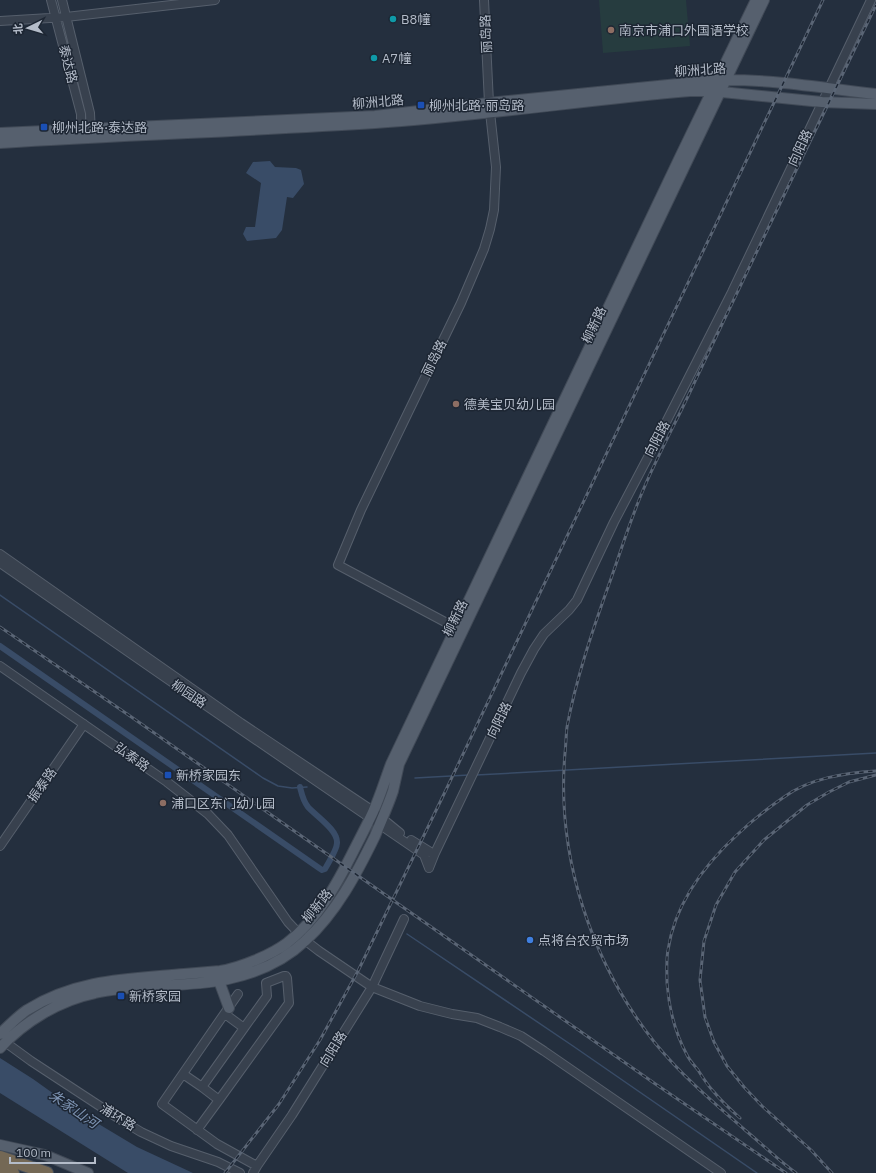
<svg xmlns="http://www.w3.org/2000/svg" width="876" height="1173" viewBox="0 0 876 1173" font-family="'IBM Plex Sans','Noto Sans SC',sans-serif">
  <rect width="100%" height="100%" fill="#242f3e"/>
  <path fill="#263c3f" d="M599,0H686L690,46L603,53Z"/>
  <path fill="#394c67" d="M270,161L275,167L296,168L301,170L304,184L293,198L287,197L282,230L276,238L247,241L243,234L246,227H255L261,183L246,173L253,162Z
    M0,1058L33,1079L82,1114L137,1147L193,1173H128L0,1093Z"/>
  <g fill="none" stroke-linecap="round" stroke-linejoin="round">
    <path stroke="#394c67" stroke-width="1.5" d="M0,595L263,778L278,786L292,788L307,787
      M476,775L876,753
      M415,778L469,775
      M407,934L573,1046L757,1173"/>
    <path stroke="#394c67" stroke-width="6" d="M0,646L319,868L322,870L325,869C328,863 337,850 337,843C338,830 316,816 308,807C303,801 302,795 300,787"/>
    <g stroke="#565f6c" stroke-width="10">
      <path id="minor" d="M51,0L81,114V135
        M62,0L90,113L91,134
        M0,21L66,17L215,0
        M0,554L241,723L373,811L400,833
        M0,563L160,674L424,855L429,868
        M460,630L338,565L361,510L461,303L484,249L490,229L494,210L496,167L489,103L484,0
        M0,666L167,782L208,814L228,835L288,922L306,941L319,951L372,987L420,1006L452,1014L477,1018L500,1027L521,1036L544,1051L721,1173
        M411,840L432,853H435
        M0,846L84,724
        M429,868L435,853L521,673L534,649L544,634L569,610L577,600L614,522L658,438L732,292L871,0
        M238,994L162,1104L217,1144L257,1166
        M5,1042L31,1061L121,1120L141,1132L171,1146L218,1162L240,1173
        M183,1074L202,1087
        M219,1100L289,1003L287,978L286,976H284L266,983L267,996L244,1028
        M197,1130L219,1100L202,1087L244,1028L225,1014
        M253,1173L257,1166L292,1115L372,987L404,919"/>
    </g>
    <g stroke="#414a57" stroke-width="12">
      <path id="major" d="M0,133L375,116L489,103L718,80C771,79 823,88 876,94
        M0,143C125,135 250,131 375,123C481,116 585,100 690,91H712L822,102L876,104
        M219,981L229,1008
        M0,1034C8,1026 17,1017 27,1010C77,979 128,979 184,974C196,973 209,972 220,971C240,968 271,955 287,943C318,919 337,884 354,850C360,838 367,825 373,812C380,797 385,780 391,764L681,155L756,0
        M0,1048C25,1021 60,1000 95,993C121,987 148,987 174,985C191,984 210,983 228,979C256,973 284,961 305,941C336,913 357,873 375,836C381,821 388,806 393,791C395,782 397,773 399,764L764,0
        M0,1145L45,1155L88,1173"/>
    </g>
    <g stroke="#434c59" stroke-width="14">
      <path id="highway" d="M0,1157L47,1173
        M0,1169L13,1173"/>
    </g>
    <use href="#minor" stroke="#38414e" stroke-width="8"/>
    <use href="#major" stroke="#56606e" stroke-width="10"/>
    <use href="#highway" stroke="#746855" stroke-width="12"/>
    <g stroke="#5a6575" stroke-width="3">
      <path id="rail" d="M0,627L130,716L654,1083L786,1173
        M740,1118C731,1110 722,1102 714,1092C708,1086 703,1078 698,1070C694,1065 690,1061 687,1055C675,1033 669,1008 667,983C667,972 666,960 668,950C675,903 705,864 739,833C753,820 768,808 784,797C810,778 845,773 876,771
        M225,1173L279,1104L320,1040L358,971L444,794L823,0
        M796,1173C778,1160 762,1144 745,1130C714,1103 682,1076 655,1043C591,962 556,856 565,753C566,744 566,735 567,727C576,679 592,632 608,587C620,554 630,520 644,488C658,455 675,424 690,392C751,262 814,134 876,5
        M832,1173L811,1150L762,1106L744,1087L727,1066L714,1042L705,1017L700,980L704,941L716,905L735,872L764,840L807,805L829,792L849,782L876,775"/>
    </g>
    <use href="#rail" stroke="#1d2633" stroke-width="1.5" stroke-dasharray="4.5" stroke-linecap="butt"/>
  </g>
  <g fill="#0f9aa8" stroke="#1d2633" stroke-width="1.5">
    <circle cx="393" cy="19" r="4"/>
    <circle cx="374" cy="58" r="4"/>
  </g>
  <g fill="#8d6e63" stroke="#1d2633" stroke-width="1.5">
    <circle cx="611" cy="30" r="4"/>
    <circle cx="456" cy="404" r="4"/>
    <circle cx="163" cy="803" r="4"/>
  </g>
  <g fill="#1a4fb4" stroke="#1d2633" stroke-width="1.5">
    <rect x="417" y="101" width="8" height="8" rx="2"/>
    <rect x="40" y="123" width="8" height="8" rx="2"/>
    <rect x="164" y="771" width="8" height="8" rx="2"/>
    <rect x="117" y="992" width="8" height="8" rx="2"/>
  </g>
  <circle fill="#3f7fe0" stroke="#1d2633" stroke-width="1.5" cx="530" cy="940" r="4"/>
  <g text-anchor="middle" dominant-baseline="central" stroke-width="3" stroke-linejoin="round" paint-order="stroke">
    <g font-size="13" fill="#b4bcc9" stroke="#1d2633" text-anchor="start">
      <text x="401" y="19">B8幢</text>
      <text x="619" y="30">南京市浦口外国语学校</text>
      <text x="382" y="58">A7幢</text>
      <text x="429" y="105">柳州北路·丽岛路</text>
      <text x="52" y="127">柳州北路·泰达路</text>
      <text x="464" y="404">德美宝贝幼儿园</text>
      <text x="176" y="775">新桥家园东</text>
      <text x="171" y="803">浦口区东门幼儿园</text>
      <text x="538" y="940">点将台农贸市场</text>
      <text x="129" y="996">新桥家园</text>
    </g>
    <g font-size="13" fill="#b4bcc9" stroke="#1d2633">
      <text transform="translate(486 34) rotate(-93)">丽岛路</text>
      <text transform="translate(68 64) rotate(76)">泰达路</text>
      <text transform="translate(700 70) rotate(-4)">柳洲北路</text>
      <text transform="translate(378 102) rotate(-5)">柳洲北路</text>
      <text transform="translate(800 148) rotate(-65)">向阳路</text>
      <text transform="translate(594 325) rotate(-65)">柳新路</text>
      <text transform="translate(434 358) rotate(-64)">丽岛路</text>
      <text transform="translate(657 439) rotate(-62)">向阳路</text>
      <text transform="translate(455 618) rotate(-64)">柳新路</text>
      <text transform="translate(189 694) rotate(34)">柳园路</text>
      <text transform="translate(499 720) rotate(-64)">向阳路</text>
      <text transform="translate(132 757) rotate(35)">弘泰路</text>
      <text transform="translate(42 785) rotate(-55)">振泰路</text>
      <text transform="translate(317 906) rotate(-51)">柳新路</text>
      <text transform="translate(333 1049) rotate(-58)">向阳路</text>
      <text transform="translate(118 1117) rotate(32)">浦环路</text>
    </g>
    <g font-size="14" font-style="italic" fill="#7c92b1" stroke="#1d2633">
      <text transform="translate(74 1109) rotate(34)">朱家山河</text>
    </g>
  </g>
  <g transform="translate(28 28) rotate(265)" stroke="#1d2633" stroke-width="3" paint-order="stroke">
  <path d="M0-3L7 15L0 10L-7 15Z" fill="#b4bcc9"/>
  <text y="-6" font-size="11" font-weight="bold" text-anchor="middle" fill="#b4bcc9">北</text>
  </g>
  <path d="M10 1157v6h85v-6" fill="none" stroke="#b4bcc9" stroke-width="2"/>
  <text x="16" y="1157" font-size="12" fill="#b4bcc9" stroke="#1d2633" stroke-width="3" paint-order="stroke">100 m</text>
</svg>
